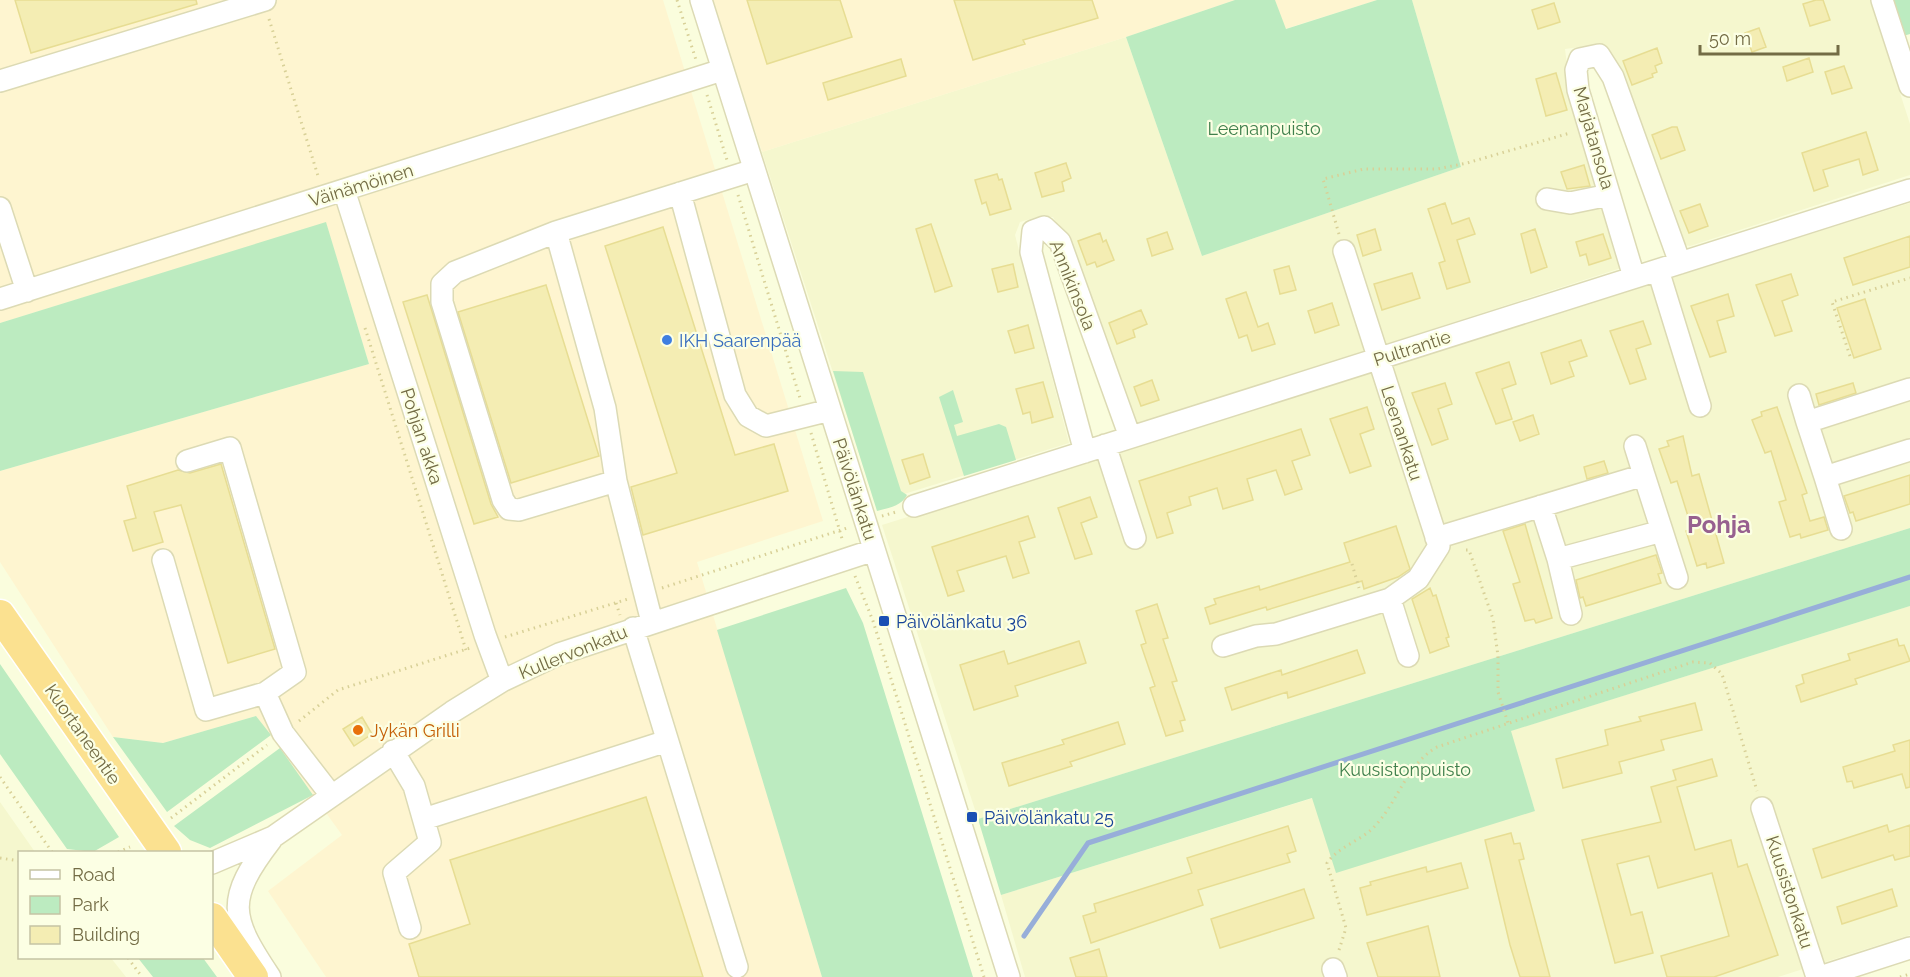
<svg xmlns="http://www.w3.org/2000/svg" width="1910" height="977" viewBox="0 0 1910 977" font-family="Raleway,sans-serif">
  <rect width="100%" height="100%" fill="#fafddd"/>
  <path fill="#f5f7ce" d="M1412,0H1870L1910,124V175L1690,246L1684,245L1604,44L1565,49L1572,105L1621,268L1132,426L1061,231L1053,217H1037L1020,222L1015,235L1069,443L875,503L762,152L1126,37L1202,256L1461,167Z
    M1910,203V528L978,819L882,525Z
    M1910,606V935L1778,977H1025L1001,895L1313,798L1535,811L1510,731Z
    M0,802L35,852H20V958H111L126,977H0Z"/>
  <path fill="#fef5d0" d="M0,0H663L823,521L697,562L822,977H326L268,891L342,835L256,716L163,743L113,737L0,562V471L369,364L326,223L0,323Z
    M712,0H1235L1126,37L762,152Z
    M1275,0H1377L1285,29Z"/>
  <path fill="#bcebc0" d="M1235,0H1275L1286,29L1377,0H1412L1461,167L1202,256L1126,37Z
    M1891,0H1910V34L1903,36Z
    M326,222L369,364L0,471V323Z
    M833,371L863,372L901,491L907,495C902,506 888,508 877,511Z
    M953,390L963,422L954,425L957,436L999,424L1006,427L1016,460L964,476L939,397Z
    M1910,528V606L1511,731L1535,811L1336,873L1312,798L1001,895L978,819Z
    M846,588L863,623L973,977H822L717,630Z
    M0,664L119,837L93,852L67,849L0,754Z
    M256,716L271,735L167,812L113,737L163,743Z
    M280,748L313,795L210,848L190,840L174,826Z
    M138,958H203L217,977H153Z"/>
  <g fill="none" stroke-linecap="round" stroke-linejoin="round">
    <path stroke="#97aed9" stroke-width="5" d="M1024,936L1088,843L1910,577"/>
  </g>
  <path fill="#f4edb3" stroke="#e7dd93" stroke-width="1.5" d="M15,0H196L197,4L31,53Z
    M747,0H840L852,37L767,64Z
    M954,0H1092L1098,18L1023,40L1025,44L973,60Z
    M1816,0H1823L1830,20L1810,26L1803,4Z
    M1554,3L1560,22L1538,29L1532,10Z
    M1759,28L1766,47L1752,52L1745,33Z
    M1657,48L1662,63L1655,66L1657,72L1652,74L1653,77L1632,85L1623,61Z
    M1809,58L1813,72L1787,81L1783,67Z
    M901,59L906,76L828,100L823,83Z
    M1844,66L1852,88L1832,94L1825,72Z
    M1556,73L1567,110L1546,116L1536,79Z
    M1672,127H1677L1685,150L1661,159L1652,135Z
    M1866,132L1878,170L1863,175L1859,159L1823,170L1828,186L1814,191L1802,153Z
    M1066,163L1071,178L1062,182L1064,191L1042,197L1035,173Z
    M1584,165L1590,186L1567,189L1561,172Z
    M997,174L999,180L1002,179L1011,209L990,215L986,202L982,204L975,180Z
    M1445,203L1452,224L1469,218L1475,234L1457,240L1470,282L1447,289L1439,263L1445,261L1428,209Z
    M1700,204L1708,226L1689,233L1680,211Z
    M931,224L952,286L935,292L916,229Z
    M663,227L735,455L774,444L788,491L643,535L631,487L677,473L605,246Z
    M1375,229L1381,250L1363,256L1357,235Z
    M1535,229L1547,267L1531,273L1521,234Z
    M1167,232L1173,249L1152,256L1147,239Z
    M1100,233L1103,242L1106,240L1114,260L1097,267L1095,262L1087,265L1078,241Z
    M1603,234L1611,258L1589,265L1586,254L1580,256L1576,242Z
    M1910,236V267L1853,285L1844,258Z
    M1013,264L1018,287L998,292L992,269Z
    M1289,266L1296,290L1280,294L1274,270Z
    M1412,273L1420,298L1382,310L1374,284Z
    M1791,274L1798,295L1782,301L1792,331L1775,336L1756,285Z
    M546,285L599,456L511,483L458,312Z
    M1246,292L1258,327L1268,323L1275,344L1252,351L1247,335L1239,338L1226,299Z
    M1728,294L1734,316L1717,321L1726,352L1710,357L1691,306Z
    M427,295L491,504L498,517L474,524L403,302Z
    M1865,299L1881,349L1854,358L1837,308Z
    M1332,303L1339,325L1315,333L1308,311Z
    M1141,310L1147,324L1133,330L1135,337L1117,344L1109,323Z
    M1643,321L1651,344L1636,349L1646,379L1630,384L1610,331Z
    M1028,325L1034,348L1015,353L1008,331Z
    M1581,340L1587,356L1569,362L1574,376L1551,384L1541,353Z
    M1509,362L1516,384L1502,389L1512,419L1496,424L1476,373Z
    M1152,380L1159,400L1141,406L1134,387Z
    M1043,382L1053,417L1032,423L1030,412L1023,414L1016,389Z
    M1445,383L1452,404L1438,409L1448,439L1432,445L1412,393Z
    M1853,383L1856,393L1819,405L1816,394Z
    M1367,407L1374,429L1360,434L1371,466L1350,473L1330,419Z
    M1777,407L1807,493L1802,495L1810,521L1824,517L1828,530L1801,538L1800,534L1790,537L1779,502L1786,500L1771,451L1765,453L1752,420L1762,416L1761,412Z
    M1533,415L1539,434L1520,441L1513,422Z
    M1301,429L1310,455L1292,461L1302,489L1285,495L1276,470L1247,479L1253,500L1223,509L1217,488L1189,497L1191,505L1167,513L1173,533L1157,538L1139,481Z
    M1683,436L1692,476L1699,474L1724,563L1707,568L1706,563L1697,566L1686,531L1692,529L1677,481L1671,483L1659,449L1669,446L1667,441Z
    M923,454L930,477L910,484L902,460Z
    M1604,461L1608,473L1587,479L1584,467Z
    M221,464L275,649L228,663L181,505L154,512L163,542L133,551L124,521L136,518L127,486L178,470L190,473Z
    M1910,475V504L1856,521L1853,512L1850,513L1844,496Z
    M1090,497L1097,517L1081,523L1092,554L1075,559L1058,508Z
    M1028,516L1035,537L1019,542L1029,573L1013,578L1006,556L957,571L964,591L948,596L932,547Z
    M1525,524L1552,618L1536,623L1534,619L1525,621L1513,584L1520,582L1503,531Z
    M1396,526L1410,569L1398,577L1364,589L1362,581L1267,610L1266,607L1210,624L1205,608L1216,604L1214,599L1259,586L1260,590L1350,562L1344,543Z
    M1656,555L1662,573L1658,574L1661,583L1586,606L1583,597L1580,598L1576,580Z
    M1430,588L1433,596L1436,595L1449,637L1446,638L1449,646L1430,653L1412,599Z
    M1157,604L1168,638L1163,639L1177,681L1172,682L1185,720L1180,721L1183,731L1166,736L1150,688L1155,686L1141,645L1146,643L1136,611Z
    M1897,639L1899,646L1904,645L1910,661L1855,679L1857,684L1801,702L1796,686L1804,683L1802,675L1850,660L1848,654Z
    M1079,641L1086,663L1015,686L1018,696L974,710L960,665L1004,651L1008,664Z
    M1357,650L1365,673L1288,698L1287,692L1232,710L1225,688L1281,670L1282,675Z
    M1695,703L1702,730L1661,740L1664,750L1619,762L1622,773L1563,788L1556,759L1608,745L1605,730L1641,721L1639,717Z
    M362,717L372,734L354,746L343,729Z
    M1118,722L1125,744L1070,762L1072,766L1009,786L1002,763L1064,744L1062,740Z
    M1910,740V787L1906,788L1902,774L1854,788L1852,781L1847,782L1843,767L1895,751L1893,745Z
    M1712,759L1717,776L1677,787L1695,850L1731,840L1738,867L1747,864L1778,955L1714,977H1667L1661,956L1729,936L1712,873L1658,888L1649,856L1617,864L1631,915L1642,912L1653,953L1615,963L1582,840L1661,822L1651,787L1676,780L1673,770Z
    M646,797L703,977H419L409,944L470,924L450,860Z
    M1887,825L1889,832L1910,825V856L1895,860L1893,855L1822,878L1813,849Z
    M1288,826L1296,851L1287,854L1290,862L1198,890L1203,905L1091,943L1083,916L1096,912L1094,904L1192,873L1187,858Z
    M1511,833L1514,844L1520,843L1524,859L1519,860L1550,977H1520L1510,945L1485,840Z
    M1461,863L1468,888L1367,915L1360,888L1371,885L1370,882L1426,867L1427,872Z
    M1304,889L1314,918L1220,948L1211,919Z
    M1892,889L1897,906L1842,924L1837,907Z
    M1428,926L1440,977H1378L1367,943Z
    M1099,949L1107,977H1076L1070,958Z"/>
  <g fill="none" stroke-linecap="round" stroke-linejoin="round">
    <g stroke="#dcdab4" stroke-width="24">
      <path id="minor" d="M701,0L1009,977
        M1882,0L1910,86
        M0,81L265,0
        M344,190L485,635L502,681
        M680,193L735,395L748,416L766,426L830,410
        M1547,199L1570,203L1609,195
        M0,208L27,291
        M556,232L605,408L616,481L652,622
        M1658,270L1700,406
        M1634,277L1578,90L1576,70L1580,59L1599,55L1613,77L1680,263
        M0,299L722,70
        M1910,389L1807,422L1825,477L1910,450
        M1799,395L1807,422
        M1105,445L1135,538
        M1635,446L1644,475
        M1085,452L1031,252L1033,231L1044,227L1060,242L1130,437
        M187,461L230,448L295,672L265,693
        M1825,477L1841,529
        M616,481L519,510L509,509L503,500L442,302V284L455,272L556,232L754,170
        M914,506L1910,190
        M1662,531L1677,578
        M1436,538L1644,475L1662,531L1558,559L1541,506
        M1558,559L1571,614
        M163,560L206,710L265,693L283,733L331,795
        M1390,599L1408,656
        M633,628L737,967
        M1223,646L1256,636L1276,634L1390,599L1418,579L1439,546L1344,251
        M393,751L414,786L430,842L394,873L410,928
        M1762,808L1817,977
        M424,819L667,741
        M212,863L273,837L452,712L502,681L559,654L874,550
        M1333,969L1336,977
        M270,977C229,916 226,899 271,840
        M1820,977L1910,948"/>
    </g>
    <g stroke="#fff" stroke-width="33">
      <path id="highway" d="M0,615L166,852
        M212,918L253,977"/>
    </g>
    <path stroke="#d8d097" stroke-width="3" stroke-dasharray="1.5 4.5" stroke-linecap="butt" d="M677,0L696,60
      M269,19L319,179
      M707,95L727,160
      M738,195L800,398
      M1339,234L1323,179L1364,169H1437L1467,163L1570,133
      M365,328L466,650
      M1850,356L1832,302L1910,278
      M811,433L843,542
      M882,516L896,512
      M1466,550H1469L1493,619L1498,656V692L1508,723
      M1352,564L1359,588
      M855,576L873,621L984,977
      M662,588L847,528
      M616,603L620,615
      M505,637L628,599
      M299,721L338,690L470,648
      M0,777L52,852
      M171,818L267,745
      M118,852L130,847
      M0,858L20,861
      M1339,950L1346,928L1327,863C1339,846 1361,841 1375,826C1399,800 1406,765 1437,747L1693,662L1710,663L1722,674L1757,791
      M128,958L142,977
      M1900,977L1910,974"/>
    <use href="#minor" stroke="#fff" stroke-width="21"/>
    <use href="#highway" stroke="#fbe190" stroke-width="30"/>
  </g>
  <circle fill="#3f7fe0" stroke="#fcffe4" stroke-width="2" cx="667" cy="340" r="6"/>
  <g fill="#1a4fb4" stroke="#fcffe4" stroke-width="2">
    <rect x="878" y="615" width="12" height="12" rx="3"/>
    <rect x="966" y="811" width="12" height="12" rx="3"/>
  </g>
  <circle fill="#e8710a" stroke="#fcffe4" stroke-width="2" cx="358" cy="730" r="6"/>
  <g text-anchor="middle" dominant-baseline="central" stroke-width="4.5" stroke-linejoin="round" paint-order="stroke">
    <g font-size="18" fill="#3f804c" stroke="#fcffe4">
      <text x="1264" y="128">Leenanpuisto</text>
      <text x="1405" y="769">Kuusistonpuisto</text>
    </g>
    <g font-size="18" fill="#736c45" stroke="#fcffe4">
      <text transform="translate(1594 138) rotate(74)">Marjatansola</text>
      <text transform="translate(361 185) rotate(-17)">Väinämöinen</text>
      <text transform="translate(1073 285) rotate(68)">Annikinsola</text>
      <text transform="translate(1412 348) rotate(-18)">Pultrantie</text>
      <text transform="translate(1402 433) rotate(72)">Leenankatu</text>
      <text transform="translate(422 436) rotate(72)">Pohjan akka</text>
      <text transform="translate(855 489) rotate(72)">Päivölänkatu</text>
      <text transform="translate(573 652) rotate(-22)">Kullervonkatu</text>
      <text transform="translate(83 734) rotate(55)">Kuortaneentie</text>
      <text transform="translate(1790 892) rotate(72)">Kuusistonkatu</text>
    </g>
    <g font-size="18" fill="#366cbe" stroke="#fcffe4" text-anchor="start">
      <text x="679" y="340">IKH Saarenpää</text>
    </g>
    <g font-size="18" fill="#164399" stroke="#fcffe4" text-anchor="start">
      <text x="896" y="621">Päivölänkatu 36</text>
      <text x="984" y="817">Päivölänkatu 25</text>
    </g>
    <g font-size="18" fill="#c56008" stroke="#fcffe4" text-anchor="start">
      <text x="370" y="730">Jykän Grilli</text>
    </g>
    <g font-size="24" font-weight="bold" fill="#97608f" stroke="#fcffe4">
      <text x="1719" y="524">Pohja</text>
    </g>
  </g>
  <rect x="18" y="851" width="195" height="108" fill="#fcffe4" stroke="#c5c4a4" stroke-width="1.5"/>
  <rect x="30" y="870" width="30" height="9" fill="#ffffff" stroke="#c5c4a4" stroke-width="1.5"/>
  <text x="72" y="881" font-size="18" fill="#736c45">Road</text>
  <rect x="30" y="896" width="30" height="18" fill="#bcebc0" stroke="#c5c4a4" stroke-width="1.5"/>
  <text x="72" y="911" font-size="18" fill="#736c45">Park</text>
  <rect x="30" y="926" width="30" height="18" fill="#f4edb3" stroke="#c5c4a4" stroke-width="1.5"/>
  <text x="72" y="941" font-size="18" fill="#736c45">Building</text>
  <path d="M1700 45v9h138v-9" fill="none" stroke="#736c45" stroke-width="3"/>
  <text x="1709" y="45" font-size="18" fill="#736c45" stroke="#fcffe4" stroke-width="4.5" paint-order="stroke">50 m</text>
</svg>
